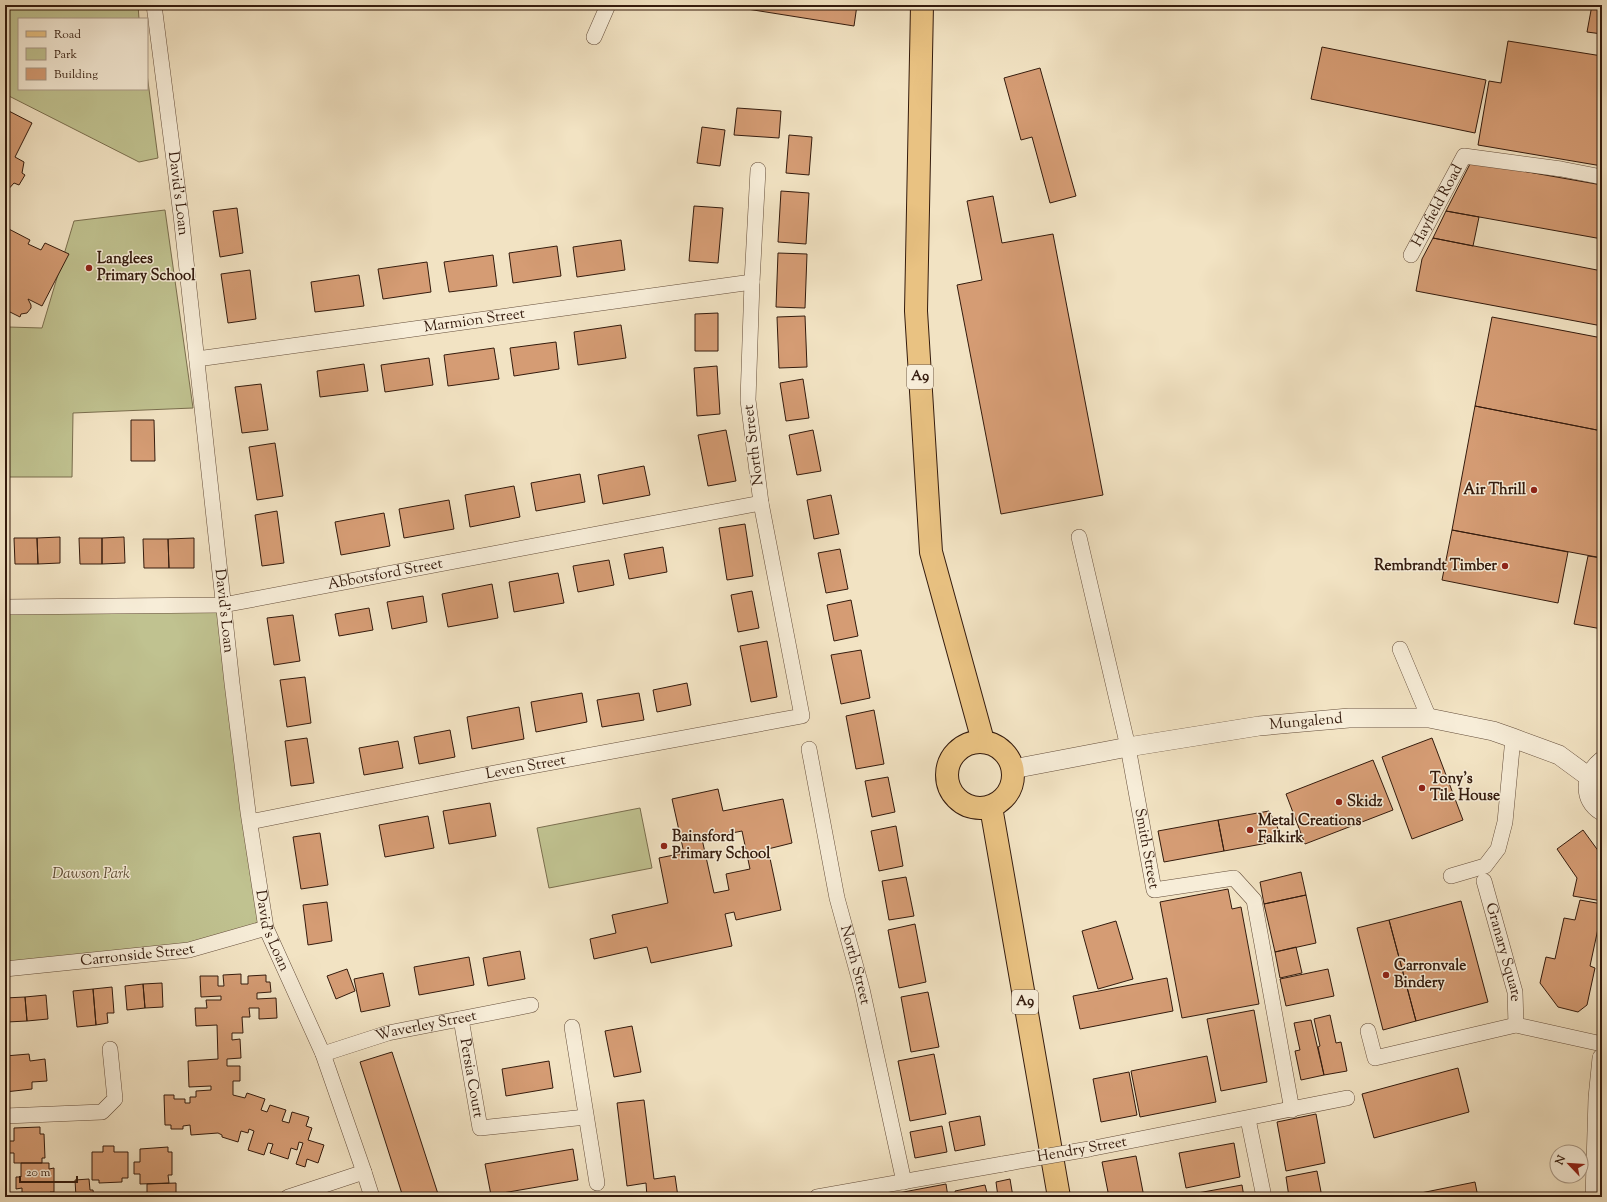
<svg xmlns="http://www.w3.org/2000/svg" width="1607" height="1202" viewBox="0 0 1607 1202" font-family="'Sorts Mill Goudy',serif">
  <rect width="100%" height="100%" fill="#f2e3c3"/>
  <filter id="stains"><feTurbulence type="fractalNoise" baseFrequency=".005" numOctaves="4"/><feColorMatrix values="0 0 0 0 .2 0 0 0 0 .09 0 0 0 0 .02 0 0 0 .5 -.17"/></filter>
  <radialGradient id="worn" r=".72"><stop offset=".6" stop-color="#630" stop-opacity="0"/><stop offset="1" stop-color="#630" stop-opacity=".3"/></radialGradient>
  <path fill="#c0c290" stroke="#7a6e4e" d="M5,5H138L139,19H19V89H147V74L158,158L139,162L5,94Z
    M165,210L193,408L73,413L72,477H5V326L8,327L42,328L74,221Z
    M223,605L266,928L189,950L5,969V607Z
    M640,808L652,868L549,888L537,828Z"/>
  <path fill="#d59c74" stroke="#341b0d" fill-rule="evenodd" d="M722,5H857L854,26Z
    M1592,5H1602V34L1587,32Z
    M1508,41L1602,56V166L1478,145L1489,81L1501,83Z
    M1322,47L1486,80L1475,133L1311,99Z
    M1040,68L1076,196L1050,203L1032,137L1021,140L1004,78Z
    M737,108L781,111L779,138L734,135Z
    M5,109L32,123L15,157L24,162L22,173L25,175L19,185L14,183L5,193Z
    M702,127L725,130L720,166L697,163Z
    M789,135L812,137L809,175L786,173Z
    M1471,162L1602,185V239L1446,211Z
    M781,191L809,193L806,244L778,242Z
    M993,196L1002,243L1053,234L1103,495L1001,514L957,285L982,280L967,201Z
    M694,206L723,208L718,263L689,261Z
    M237,208L243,253L220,257L213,211Z
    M1446,211L1479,217L1473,246L1433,238Z
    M5,227L30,240L28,244L41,250L45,243L69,254L42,306L28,299L31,305V308L27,313L21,314L20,317L10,312L9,315L5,313Z
    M1433,238L1602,271V326L1416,291L1422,259Z
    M621,240L625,270L577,277L573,247Z
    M557,246L561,276L513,283L509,253Z
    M778,253L807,254L805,308L776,307Z
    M493,255L497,286L449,292L444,262Z
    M427,262L431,292L383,299L378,269Z
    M250,270L256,319L228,323L221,274Z
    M359,275L364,306L315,312L311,282Z
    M718,313V351H695V314Z
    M805,316L807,367L779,368L777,317Z
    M1492,317L1602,338V431L1475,406Z
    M621,325L626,358L578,365L574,332Z
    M556,342L559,369L514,376L510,348Z
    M494,348L499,379L448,386L444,355Z
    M429,358L433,385L385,392L381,365Z
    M364,364L368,391L320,397L317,371Z
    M717,366L720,414L697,416L694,368Z
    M803,379L809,418L786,421L780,383Z
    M261,384L268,430L242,433L235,387Z
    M1475,406L1602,431V558L1452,530Z
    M131,420H154L155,461H131Z
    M726,430L736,481L708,486L698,435Z
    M813,430L821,471L797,475L789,435Z
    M275,443L283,496L257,500L249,447Z
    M644,466L650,495L603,504L598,475Z
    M580,474L585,502L536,511L531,483Z
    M514,486L520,517L470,527L465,495Z
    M831,495L839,534L814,539L807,500Z
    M449,500L454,529L404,538L399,509Z
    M277,511L284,563L262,566L255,515Z
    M384,513L390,546L341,555L335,522Z
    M745,524L753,576L727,580L719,528Z
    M1452,530L1568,552L1558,603L1442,580Z
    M60,537V563L38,564L37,538Z
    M124,537L125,563L102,564V538Z
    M14,538H37L38,564H15Z
    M79,538H102V564H80Z
    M194,538V568H169L168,539Z
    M143,539H168L169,568H144Z
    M663,547L667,572L629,579L624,554Z
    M840,549L848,589L826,593L818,553Z
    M1588,556L1602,558V629L1574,624Z
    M609,560L614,585L578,592L573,566Z
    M558,573L564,603L514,612L509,582Z
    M492,584L498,618L448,627L442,594Z
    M752,591L759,628L738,632L731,595Z
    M423,596L427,622L392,629L387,602Z
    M851,600L858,636L834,641L827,605Z
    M369,608L373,630L339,636L335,614Z
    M293,615L300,661L274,665L267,618Z
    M767,641L777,697L751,702L740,646Z
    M861,650L870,698L841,704L831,655Z
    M305,677L311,723L287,727L280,680Z
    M687,683L691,705L657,712L653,690Z
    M582,693L587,722L536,732L531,702Z
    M639,693L644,720L602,727L597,700Z
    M519,707L524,739L472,749L467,717Z
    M874,710L884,764L856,769L846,716Z
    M450,730L455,757L419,764L414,737Z
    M307,738L314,783L291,786L285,741Z
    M1432,738L1463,820L1412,839L1382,757Z
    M398,741L403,768L364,775L359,748Z
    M1373,760L1393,810L1305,844L1286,794Z
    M888,777L895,812L872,817L865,781Z
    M718,789L723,811L783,799L792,843L768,849L781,910L736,920L734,912L725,914L732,946L651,963L647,947L594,959L590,939L616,933L612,915L668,903L659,858L684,853L672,799ZM742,831L750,869L726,874L729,890L714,893L702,839Z
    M490,803L496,836L449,844L443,811Z
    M1269,811L1284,840L1224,851L1218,820Z
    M428,816L434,848L385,857L379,825Z
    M1218,820L1224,851L1164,862L1158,831Z
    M896,826L903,866L879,871L871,831Z
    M1583,830L1602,856V901L1573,896L1577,878L1557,849Z
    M320,833L328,885L301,889L293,837Z
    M1301,872L1306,895L1264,904L1260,882Z
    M906,877L914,916L889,920L882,881Z
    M1228,889L1232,909L1241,907L1259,1004L1182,1018L1160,902Z
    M1306,895L1316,943L1275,952L1264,904Z
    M1580,900L1602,904V910L1590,966L1595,968L1587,1005L1578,1012L1558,1007L1540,983L1546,957L1555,959L1564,918L1575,920Z
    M1461,901L1488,1002L1416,1021L1389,920Z
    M327,902L332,941L308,945L303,905Z
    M1389,920L1416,1021L1383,1030L1357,928Z
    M1116,921L1133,979L1098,989L1082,931Z
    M915,924L926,982L899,988L888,930Z
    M1296,947L1302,973L1280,978L1275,952Z
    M520,951L525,979L488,986L483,958Z
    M469,957L474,985L419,995L414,967Z
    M347,969L355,991L336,999L327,976Z
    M1328,969L1334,996L1286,1006L1280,979Z
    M383,973L390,1006L361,1012L354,979Z
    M241,974V984H248V976L266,975V982H270L271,992L257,993V999L276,998L277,1018L259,1019V1008H249L250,1017H242L243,1033H232V1040L240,1039L241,1058L227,1059V1066H240V1081H233V1095L245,1098L247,1093L265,1099L261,1110L267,1112L270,1105L286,1110L282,1121L289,1123L292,1112L309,1117L306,1126L312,1128L308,1140L324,1145L318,1163L307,1159L305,1167L296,1164L303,1143L299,1142L297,1150L291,1148L288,1159L270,1153L273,1144L268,1143L264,1155L248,1150L254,1131L249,1129L248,1133L241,1131L238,1142L222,1137V1135L218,1133L191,1135L190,1125L183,1126V1129H171V1125H165L164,1095H174V1099H185V1103H190V1097H196V1091L211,1090V1086L189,1087L188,1061L218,1059L217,1025L196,1026L195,1008H207L206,1000H221V996L201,997L200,976H218V986H224L223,975Z
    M1167,978L1173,1011L1080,1029L1073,996Z
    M162,983L163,1007L145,1008L143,984Z
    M143,984L145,1008L127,1010L125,986Z
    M112,987L114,1013H107L108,1023L96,1025L93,989Z
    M93,989L96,1025L77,1027L73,991Z
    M928,992L939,1047L911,1052L901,997Z
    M46,995L48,1019L27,1021L25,997Z
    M25,997L27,1021L7,1022L5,998Z
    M1254,1010L1267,1082L1221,1091L1207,1019Z
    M1330,1015L1336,1043L1341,1042L1347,1071L1324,1075L1318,1047L1320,1046L1314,1019Z
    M1311,1020L1324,1075L1301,1080L1295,1051L1300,1050L1294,1023Z
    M632,1026L641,1072L614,1077L605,1031Z
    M392,1052L439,1197H403L360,1062Z
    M29,1054L30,1061L45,1059L47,1081L32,1082V1089L5,1092V1056Z
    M934,1054L946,1114L910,1121L898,1061Z
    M1207,1056L1216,1102L1140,1117L1131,1071Z
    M549,1061L553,1088L506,1096L502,1069Z
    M1458,1068L1469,1112L1374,1138L1362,1094Z
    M1129,1072L1137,1115L1101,1122L1093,1079Z
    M644,1100L654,1179L675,1176L678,1197H647L646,1183L627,1186L617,1103Z
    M1316,1114L1325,1163L1286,1171L1277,1122Z
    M980,1116L985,1145L955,1151L949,1122Z
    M942,1126L947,1152L915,1158L910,1132Z
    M40,1127V1134H44L45,1158H42V1163H14V1153H8V1141H14V1128Z
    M1234,1143L1240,1177L1186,1188L1179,1153Z
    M103,1146H114V1152H128V1178H122V1182L99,1183V1180H92V1152H103Z
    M168,1147V1152H172V1175H168L169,1183L140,1184V1174H134V1162H140V1149Z
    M573,1149L578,1180L491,1195L485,1164Z
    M1136,1156L1144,1197H1109L1102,1162Z
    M21,1163H49V1169L54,1168V1192H50V1197H22V1188L16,1189V1177H21Z
    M1317,1171L1322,1197H1289L1286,1177Z
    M89,1179L90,1190H93L94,1197H76L75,1180Z
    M1010,1179L1013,1197H998L996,1182Z
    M1475,1182L1478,1197H1401Z
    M176,1183V1197H155V1193L147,1194V1184Z
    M946,1184L948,1197H877Z
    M985,1185L988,1197H956L955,1191Z
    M1242,1185L1244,1197H1193L1192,1194Z
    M1553,1193L1580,1197H1553Z"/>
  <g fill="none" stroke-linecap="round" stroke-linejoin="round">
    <g stroke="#644d3a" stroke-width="16">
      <g id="minor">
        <path id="s1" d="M154,5L181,215L232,683L248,812L266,928L323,1054L364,1172L372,1197"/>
        <path d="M594,37L608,5"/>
        <path id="s2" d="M1411,255L1464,156L1561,169L1602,177"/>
        <path id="s3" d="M197,359L752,282"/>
        <path id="s4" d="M1079,537L1128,747L1154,890L1234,878L1254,900L1292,1110"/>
        <path id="s5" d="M5,607L223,605L761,503"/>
        <path d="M1400,649L1429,718"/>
        <path id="s6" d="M809,749L837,898L862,989L904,1182"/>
        <path id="s7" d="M250,822L489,774L802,716L761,503L748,400L752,282L758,170"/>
        <path d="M1451,876L1485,866L1498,849L1505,822L1513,738"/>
        <path id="s8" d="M1484,881L1515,992L1516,1025"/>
        <path id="s9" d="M5,969L189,950L266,928"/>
        <path id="s10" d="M461,1019L480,1128L586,1117"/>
        <path d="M572,1027L597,1183"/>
        <path d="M1368,1031L1375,1058L1516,1025L1602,1044"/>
        <path id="s11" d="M323,1054L388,1033L531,1005"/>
        <path d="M5,1116L102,1112L115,1099L110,1049"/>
        <path d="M1248,1119L1264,1197"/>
        <path d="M1089,1149L1347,1098"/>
        <path d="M288,1197L364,1172"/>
        <path d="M817,1197L1003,1164"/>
      </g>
    </g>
    <g stroke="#644d3a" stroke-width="20">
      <g id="tertiary">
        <path d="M1602,761C1585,775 1582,799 1602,811"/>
        <path id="s12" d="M1013,769L1128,747L1259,726L1349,718H1429L1493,731L1513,738L1559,755L1589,777"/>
        <path d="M1595,1197L1598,1098L1602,1058"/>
      </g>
    </g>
    <g stroke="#341b0d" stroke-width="24">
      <path id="primary" d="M922,5L916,311L931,552L983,741
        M947 775a33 33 0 1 1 66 0a33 33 0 1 1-66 0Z
        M991,807L1059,1197"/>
    </g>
    <use href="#minor" stroke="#f7edd8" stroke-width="15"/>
    <use href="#tertiary" stroke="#f7edd8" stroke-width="19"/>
    <use href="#primary" stroke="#e9c282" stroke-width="22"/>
    <g stroke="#644d3a" stroke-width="16" stroke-linecap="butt">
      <path id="minor-bridge" d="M1003,1164L1089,1149"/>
    </g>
    <use href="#minor-bridge" stroke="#f7edd8" stroke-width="15"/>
  </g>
  <g fill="#8f2418" stroke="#f7edd8" stroke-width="1.5">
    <circle cx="89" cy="268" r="4"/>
    <circle cx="1534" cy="490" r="4"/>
    <circle cx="1505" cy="566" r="4"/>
    <circle cx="1422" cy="788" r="4"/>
    <circle cx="1339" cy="802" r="4"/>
    <circle cx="1250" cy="830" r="4"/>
    <circle cx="664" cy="846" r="4"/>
    <circle cx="1386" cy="975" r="4"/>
  </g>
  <g text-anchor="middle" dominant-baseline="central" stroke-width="3" stroke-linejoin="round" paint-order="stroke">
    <g fill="#f7edd8" stroke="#6e5a4a" stroke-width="1">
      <rect x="907" y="365" width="26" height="24" rx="3"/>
      <rect x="1012" y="990" width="26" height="24" rx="3"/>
    </g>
    <g font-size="14" font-weight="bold" fill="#341b0d">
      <text x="920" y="377">A9</text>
      <text x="1025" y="1002">A9</text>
    </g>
    <g font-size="15" fill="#341b0d" stroke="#f7edd8">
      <text stroke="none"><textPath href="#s1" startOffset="190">David's Loan</textPath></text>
      <text stroke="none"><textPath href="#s2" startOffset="56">Hayfield Road</textPath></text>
      <text stroke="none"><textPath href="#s3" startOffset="280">Marmion Street</textPath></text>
      <text transform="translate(754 445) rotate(-97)">North Street</text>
      <text stroke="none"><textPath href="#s5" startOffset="383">Abbotsford Street</textPath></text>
      <text stroke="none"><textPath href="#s1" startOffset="610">David's Loan</textPath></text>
      <text stroke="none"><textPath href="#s12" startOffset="297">Mungalend</textPath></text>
      <text stroke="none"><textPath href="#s7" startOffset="281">Leven Street</textPath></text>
      <text stroke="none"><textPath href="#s4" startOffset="319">Smith Street</textPath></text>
      <text stroke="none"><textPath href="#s1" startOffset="934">David's Loan</textPath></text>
      <text stroke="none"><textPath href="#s8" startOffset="74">Granary Square</textPath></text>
      <text stroke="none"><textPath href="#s9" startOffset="133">Carronside Street</textPath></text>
      <text stroke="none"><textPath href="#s6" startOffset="221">North Street</textPath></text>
      <text stroke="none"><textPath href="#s11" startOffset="107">Waverley Street</textPath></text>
      <text stroke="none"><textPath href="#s10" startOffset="60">Persia Court</textPath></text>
      <text transform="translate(1082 1150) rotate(-10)">Hendry Street</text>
    </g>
    <g font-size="15" font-weight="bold" fill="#341b0d" stroke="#f7edd8" text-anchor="start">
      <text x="97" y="259">Langlees<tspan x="97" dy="17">Primary School</tspan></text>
      <text x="1526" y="490" text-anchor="end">Air Thrill</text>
      <text x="1497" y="566" text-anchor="end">Rembrandt Timber</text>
      <text x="1430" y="779">Tony's<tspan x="1430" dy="17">Tile House</tspan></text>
      <text x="1347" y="802">Skidz</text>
      <text x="1258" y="821">Metal Creations<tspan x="1258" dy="17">Falkirk</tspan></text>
      <text x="672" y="837">Bainsford<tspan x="672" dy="17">Primary School</tspan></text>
      <text x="1394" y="966">Carronvale<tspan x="1394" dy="17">Bindery</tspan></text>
    </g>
    <g font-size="15" font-style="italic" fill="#5e4d34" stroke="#f7edd8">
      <text x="91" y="874">Dawson Park</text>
    </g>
  </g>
  <rect width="1607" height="1202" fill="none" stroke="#f2e3c3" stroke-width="20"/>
  <rect x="6" y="6" width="1595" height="1190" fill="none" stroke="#341b0d" stroke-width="2"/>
  <rect x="10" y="10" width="1587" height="1182" fill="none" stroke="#341b0d"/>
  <rect x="18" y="18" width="130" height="72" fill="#f7edd8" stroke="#a99987"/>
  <rect x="26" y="31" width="20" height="6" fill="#e9c282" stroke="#a99987"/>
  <text x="54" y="38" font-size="12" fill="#341b0d">Road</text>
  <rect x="26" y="48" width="20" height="12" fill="#c0c290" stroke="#a99987"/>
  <text x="54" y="58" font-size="12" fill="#341b0d">Park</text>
  <rect x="26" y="68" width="20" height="12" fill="#d59c74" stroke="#a99987"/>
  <text x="54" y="78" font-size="12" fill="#341b0d">Building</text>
  <g transform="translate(1569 1164) rotate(295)"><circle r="19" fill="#f7edd8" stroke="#a99987"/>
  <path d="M0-3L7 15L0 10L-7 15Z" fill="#8f2418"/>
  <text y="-6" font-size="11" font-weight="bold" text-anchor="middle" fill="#341b0d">N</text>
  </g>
  <path d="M20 1176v6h57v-6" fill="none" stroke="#341b0d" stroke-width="2"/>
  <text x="26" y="1176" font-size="12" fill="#341b0d" stroke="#f7edd8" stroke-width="3" paint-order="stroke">20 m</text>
  <rect width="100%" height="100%" filter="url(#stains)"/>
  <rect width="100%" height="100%" fill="url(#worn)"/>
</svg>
